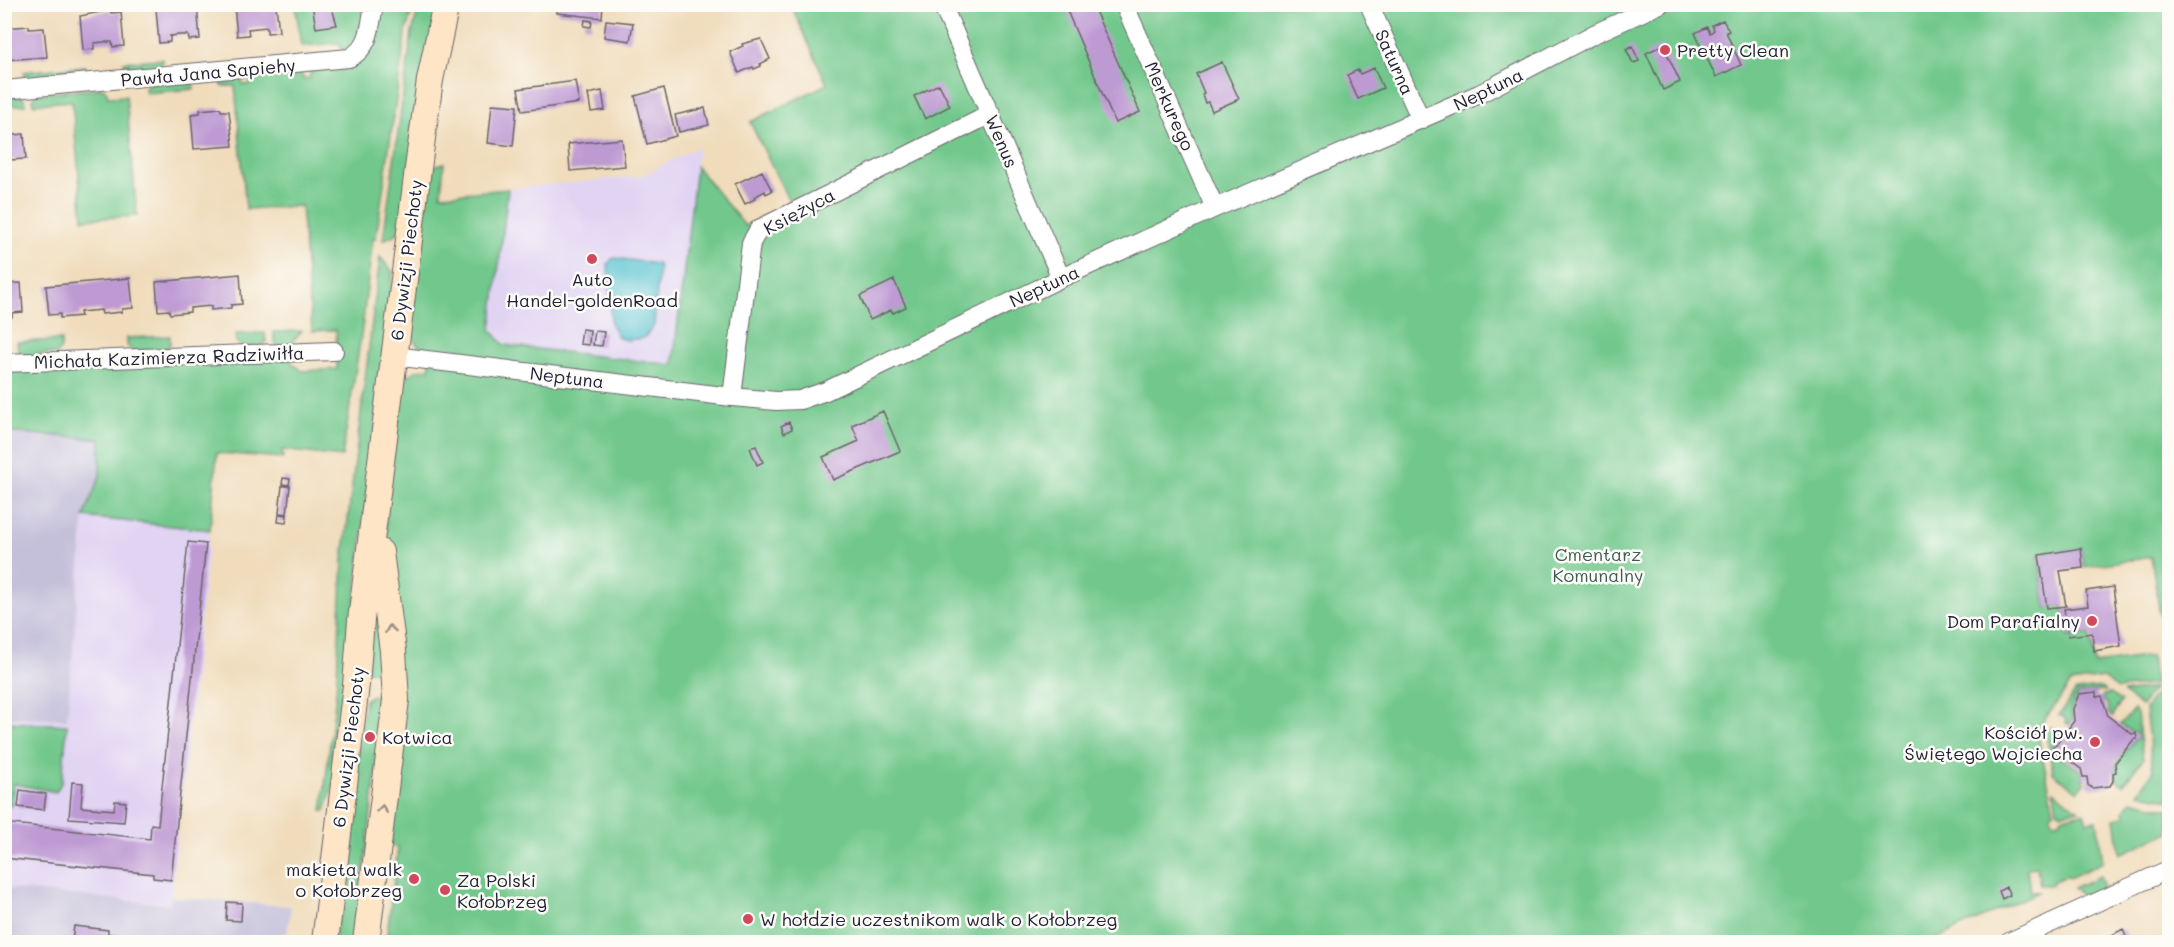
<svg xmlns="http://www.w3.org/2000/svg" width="2174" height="947" viewBox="0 0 2174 947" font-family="Mali,sans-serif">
  <rect width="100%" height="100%" fill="#fdfcf7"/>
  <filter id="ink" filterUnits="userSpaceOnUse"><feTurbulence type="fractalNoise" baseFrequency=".0167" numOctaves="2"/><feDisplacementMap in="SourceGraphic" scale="12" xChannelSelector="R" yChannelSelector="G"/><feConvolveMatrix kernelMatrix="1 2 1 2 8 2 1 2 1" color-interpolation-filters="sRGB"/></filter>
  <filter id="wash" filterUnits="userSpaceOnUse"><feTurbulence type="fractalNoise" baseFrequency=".008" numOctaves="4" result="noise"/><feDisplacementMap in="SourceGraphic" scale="24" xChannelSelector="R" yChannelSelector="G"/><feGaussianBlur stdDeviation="1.35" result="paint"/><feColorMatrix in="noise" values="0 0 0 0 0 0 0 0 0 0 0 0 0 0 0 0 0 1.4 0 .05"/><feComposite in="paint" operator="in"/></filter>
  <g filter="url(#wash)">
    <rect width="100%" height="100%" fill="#f0dcbb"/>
    <path fill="#e1d4f3" d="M698,147L673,365L504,345L491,330L508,189L641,176Z
      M84,517L210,530L170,905L5,888V717L67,719Z"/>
    <path fill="#c5c0da" d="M5,407L219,433L210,530L84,517L67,719L5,717Z
      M5,888L170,905L171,897L291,906L286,942H5Z"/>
    <path fill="#72c88c" stroke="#4a7564" stroke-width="1.5" d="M295,5H366L359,39L346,51L341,48L339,43L302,46Z
      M380,5H414L406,31L376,238H373L362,329L342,457L282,450L283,458L217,453L210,530L84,517L100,476V439L5,432L4,371L288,359L302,371L337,369L336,330L312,331L301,206L246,209L235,86H222L221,81L225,77L238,76L242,79L243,85L251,84V79L254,74L298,70L302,74L303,79L310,78V73L314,69L346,66Z
      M420,5H437L401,228L397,234L383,240L412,32Z
      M791,5H2169V672L2151,557L2084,567L2081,548L2038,555L2046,608L2063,606L2068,637L2090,634L2095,664L2151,656L2155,684L2118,689L2103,678L2071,683L2037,730L2054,811L2050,814L2051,819L2055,822L2059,821L2062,817L2084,813L2087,822L2097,820L2103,862L2069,878L2068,875L2052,882L2053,885H2040L2037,867L2027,868L2030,891L2038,892L1929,942H386L398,848L388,845L386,511L403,383C409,372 417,369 429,369L431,353C415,347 411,338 409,322L429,172L434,166L444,163L441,195L508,189L491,330L504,345L673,365L696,166L745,226L790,203L750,122L827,84Z
      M162,59V64L158,69L129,71L125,68L124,62Z
      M86,66V71L83,76L25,81L24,72Z
      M190,80L193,84L194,89L146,93L145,88L149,83Z
      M103,88L107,92L108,97L126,96L137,216L83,219L72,101L33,104V99L37,94Z
      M20,96L24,99L25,105L5,106V97Z
      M380,257L393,272L334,784L325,811H322L336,694L343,560Z
      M302,331L289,345L279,346L274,342V332Z
      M265,333L266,342L262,346L243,347L236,342V334Z
      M170,336V345L165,350L133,351L127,346V338Z
      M61,340V349L56,354L24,355L18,350L17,342Z
      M376,602L382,667L378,671H369L366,668Z
      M2101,688L2105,691L2078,694L2071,709L2073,719L2069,725L2066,723L2065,718L2059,715L2076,691Z
      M2154,688L2141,706L2123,693Z
      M2157,692L2169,755V800L2138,793L2153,772L2145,709Z
      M2111,694L2121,702L2115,711L2113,717L2109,714L2107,703L2104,701L2103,695Z
      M377,695L385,702L355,942H334L365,700L371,696Z
      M2134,710L2137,714L2143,759L2123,785L2116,780V765L2134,740L2138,739L2137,732H2132L2121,724Z
      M5,722L67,725L62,781L56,792L14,784L11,806L5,805Z
      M2051,727L2063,733L2055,744L2052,745L2053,752L2081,771L2082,778H2084L2085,783L2078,791L2053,773L2046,733Z
      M2054,791L2079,810L2062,813L2057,810Z
      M2132,800L2169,809V832L2120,854L2115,818L2125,816L2124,810Z
      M2100,876L2104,888L2089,895H2082L2073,888Z"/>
    <path fill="#56c2d1" stroke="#3c7286" stroke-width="1.5" d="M616,258L657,264L659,267L654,326L644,338L627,340L619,338L611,324L608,264L612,259Z"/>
    <g id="blocks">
      <path fill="#be9ad3" d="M186,4L197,5L200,39L189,40L188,35H179L170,36V42L159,43L156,9L166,8V5Z
        M312,4H340V7L332,8L337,25L316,28Z
        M603,4L602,18L557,13L558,5Z
        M1069,4H1092L1140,112L1115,123L1065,6Z
        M234,5H276L279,32L267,33V27L248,29L249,35L237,36Z
        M110,10L111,13L121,12L124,46L113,47L112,42H104L94,43V49L83,50L80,16Z
        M585,20L592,21L591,27L584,26Z
        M606,20L633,23L630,41L604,37Z
        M1723,20L1729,31L1726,32L1741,65L1716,77L1695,33L1707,27L1710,33L1714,30L1712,25Z
        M29,26V29L44,28L47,57L4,60V28Z
        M761,39L770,59L760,64L761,66L754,69L753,67L739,73L730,52L743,46L742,44Z
        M1663,45L1680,82L1663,90L1646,53Z
        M1632,46L1639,61L1633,63L1626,49Z
        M1222,62L1239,99L1212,111L1208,102L1205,103L1202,94L1204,93L1196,74Z
        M1374,68L1383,88L1358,99L1347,75L1358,70L1360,74Z
        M575,81L579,103L522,111L518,89Z
        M939,84L950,106L925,119L914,96Z
        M664,88L676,136L647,144L635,96Z
        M602,91L605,110L591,112L588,94Z
        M492,104L517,106L513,146L488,143Z
        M220,108L221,111H229L233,146L194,149L191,114L200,113V110Z
        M705,108L709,125L679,132L675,115Z
        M24,134L26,159L9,160L11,180H4V136Z
        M622,139L625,166L570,171L568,144Z
        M762,171L772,191L766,194L765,191L754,197L755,199L745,204L735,184Z
        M240,274L242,304L231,305V308L211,310V306L200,307L190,308V312L170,314L169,310L158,311L156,282Z
        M130,278L133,308L122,309V312L102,314L101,310L80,312L81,316L60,318V314L49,315L46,286Z
        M894,280L906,307L893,313L891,310L870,320L860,296Z
        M21,283L23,312L12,313V317H4V284Z
        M582,329L590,330L589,345L580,344Z
        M595,331L604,332L602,346L593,345Z
        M883,411L900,451L833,480L823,457L859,441L852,425Z
        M789,422L792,429L784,433L781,426Z
        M756,446L763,462L757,465L750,448Z
        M283,478L290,479L289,485L282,484Z
        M282,486H290L287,514L279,513Z
        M279,514L287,515L286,523L278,522Z
        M188,542L206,544L171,880L153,878V874L4,858V823L150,839L151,824L158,825Z
        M2081,548L2083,568L2060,571L2066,606L2047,608L2039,555Z
        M2113,587L2121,646L2094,651L2092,633L2068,636L2064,609L2088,606L2086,591Z
        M2096,692V697L2102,696L2108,716L2132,734L2136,733L2137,739H2134L2115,763L2116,772L2113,773V781L2110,786L2092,788L2088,785L2087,777H2083L2081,769L2056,751H2054L2053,746L2056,745L2074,721L2073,709L2079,694Z
        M72,782L83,783L81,807L114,810L115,801L126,802L124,822L69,818Z
        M20,790L46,794L44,810L18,807Z
        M2006,887L2010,895L2002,899L1999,891Z
        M227,902L242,903L241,921L226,920Z
        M74,926L108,930V934L140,937V942H72Z
        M2123,929L2126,937L2113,942L2110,936Z"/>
    </g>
  </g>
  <g filter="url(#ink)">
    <use href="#blocks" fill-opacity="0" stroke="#6a6368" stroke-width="1.5"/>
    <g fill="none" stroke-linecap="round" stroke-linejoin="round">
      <g stroke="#6a6368" stroke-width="20">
        <path id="street" d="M942,4L1061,278
          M1124,4L1215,208
          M1369,4L1421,120
          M4,90L349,58C371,47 370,26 374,4
          M394,356L732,397L776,401L800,400L826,391L1061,278L1215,208L1479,94L1594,34L1660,4
          M4,363L334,351
          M732,397L751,243L759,229L991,114
          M2009,942L2170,869"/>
      </g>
      <g stroke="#6a6368" stroke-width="28">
        <path id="secondary" d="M325,942L356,685L361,620L420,153L430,80L446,4
          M366,942L396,700L393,651L380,552"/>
      </g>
      <use href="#street" stroke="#fff" stroke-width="18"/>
      <use href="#secondary" stroke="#fde5c5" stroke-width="26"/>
    </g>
    <defs><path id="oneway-chevron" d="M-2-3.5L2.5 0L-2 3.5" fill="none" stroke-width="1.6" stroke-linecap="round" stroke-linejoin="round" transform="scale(1.5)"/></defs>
    <g stroke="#9a8d87">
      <use href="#oneway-chevron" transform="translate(390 629) rotate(-99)"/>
      <use href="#oneway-chevron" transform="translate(382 809) rotate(-83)"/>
    </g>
  </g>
  <g fill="#d1495b" stroke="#fdfcf7" stroke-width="2">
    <circle cx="1665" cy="50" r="6"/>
    <circle cx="592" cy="259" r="6"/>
    <circle cx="2092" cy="621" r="6"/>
    <circle cx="370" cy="737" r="6"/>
    <circle cx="2095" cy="742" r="6"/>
    <circle cx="414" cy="879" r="6"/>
    <circle cx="445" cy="890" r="6"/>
    <circle cx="748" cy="919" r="6"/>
  </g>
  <g text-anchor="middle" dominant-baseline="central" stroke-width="5" stroke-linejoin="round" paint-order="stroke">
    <g font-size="18" fill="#22223b" stroke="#fdfcf7" text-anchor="start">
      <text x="1677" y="50">Pretty Clean</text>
      <text x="592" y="279" text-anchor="middle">Auto<tspan x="592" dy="21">Handel-goldenRoad</tspan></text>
      <text x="2080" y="621" text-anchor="end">Dom Parafialny</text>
      <text x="2083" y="732" text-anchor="end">Kościół pw.<tspan x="2083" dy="21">Świętego Wojciecha</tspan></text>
      <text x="382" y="737">Kotwica</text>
      <text x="402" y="869" text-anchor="end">makieta walk<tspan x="402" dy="21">o Kołobrzeg</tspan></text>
      <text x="457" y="880">Za Polski<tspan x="457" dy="21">Kołobrzeg</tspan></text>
      <text x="760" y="919">W hołdzie uczestnikom walk o Kołobrzeg</text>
    </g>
    <g font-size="18" fill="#22223b" stroke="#fdfcf7">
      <text transform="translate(1395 62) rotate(66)">Saturna</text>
      <text transform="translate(208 72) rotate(-5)">Pawła Jana Sapiehy</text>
      <text transform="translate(1488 89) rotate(-26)">Neptuna</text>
      <text transform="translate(1170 106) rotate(66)">Merkurego</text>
      <text transform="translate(1002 141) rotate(67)">Wenus</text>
      <text transform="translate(799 211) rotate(-28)">Księżyca</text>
      <text transform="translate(406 260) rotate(-83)">6 Dywizji Piechoty</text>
      <text transform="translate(1044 286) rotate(-25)">Neptuna</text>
      <text transform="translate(169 357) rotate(-2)">Michała Kazimierza Radziwiłła</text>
      <text transform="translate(567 377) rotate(7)">Neptuna</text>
      <text transform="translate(348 747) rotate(-83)">6 Dywizji Piechoty</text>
    </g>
    <g font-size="18" fill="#3e5c57" stroke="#fdfcf7">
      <text x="1598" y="554">Cmentarz<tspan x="1598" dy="21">Komunalny</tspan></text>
    </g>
  </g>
  <rect width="2174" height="947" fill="none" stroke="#fdfcf7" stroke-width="24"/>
</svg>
